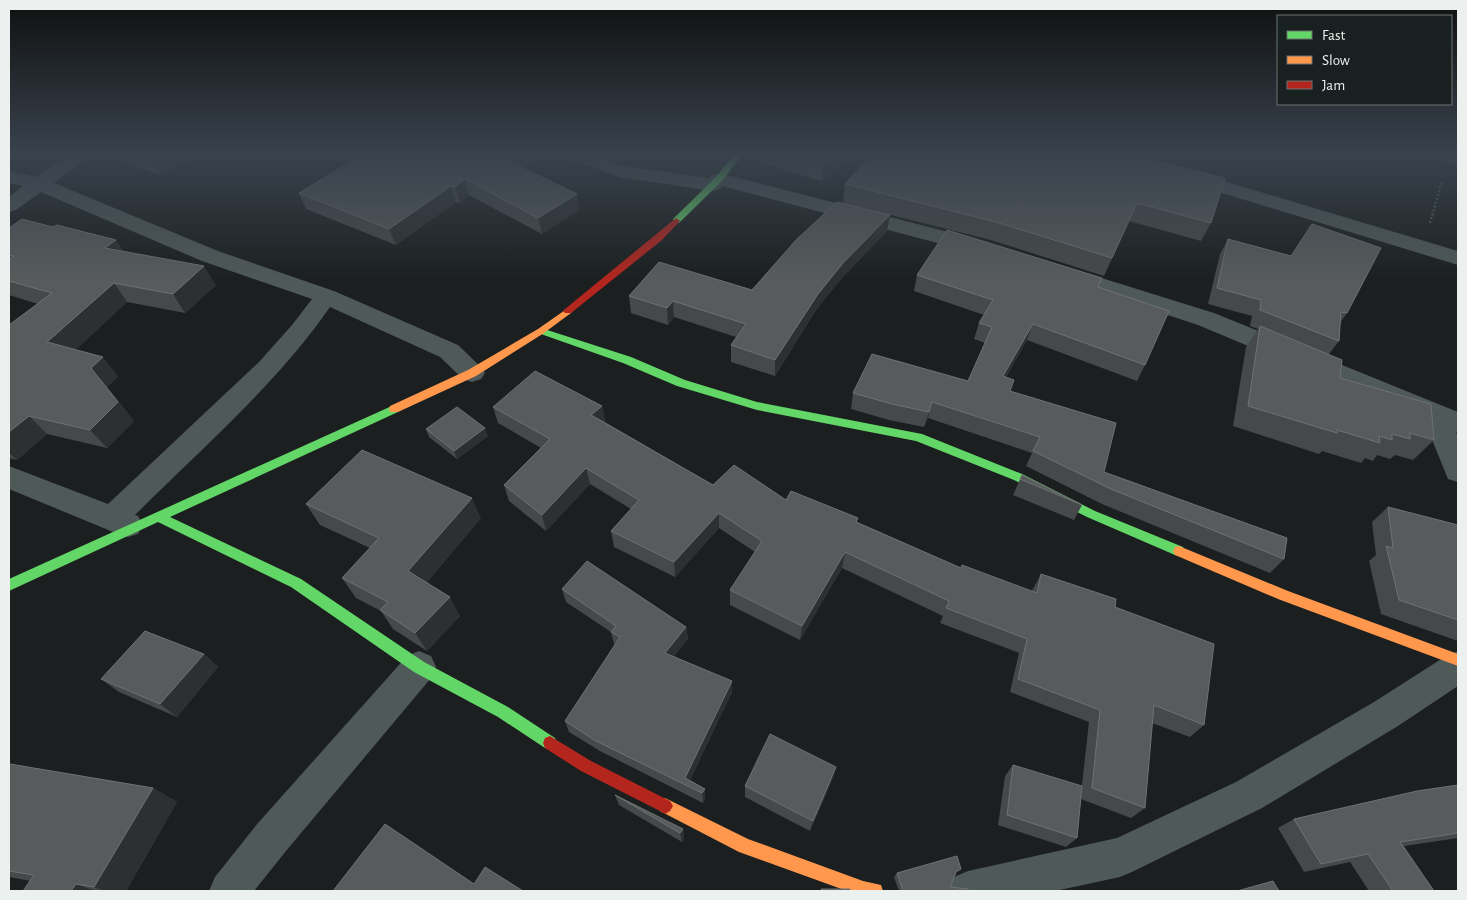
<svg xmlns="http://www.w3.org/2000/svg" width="1467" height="900" viewBox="0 0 1467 900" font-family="'Alegreya Sans',sans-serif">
  <rect width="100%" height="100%" fill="#1b1f1f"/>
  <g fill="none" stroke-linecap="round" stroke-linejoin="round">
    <path stroke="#565e5c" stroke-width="2.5" stroke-dasharray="2 2" stroke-linecap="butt" d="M1430,223L1442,181"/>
    <path fill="#4f5958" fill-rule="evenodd" d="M68,155H90L54,183L218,251L334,291L458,345L481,367L485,373L481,379L472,382L463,379L440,357L330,307C276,385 202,448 135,515L138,516L143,525L138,534L128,537L118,534L9,489V466L108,504L259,362L292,325L312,299L202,261L41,192L16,210L9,212V197L23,186L9,183V171L36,177Z
      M569,155H595L623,166L709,178L712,175L719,173L987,242L990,247L987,252L979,254L722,186L720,189L713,191L619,177L572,159Z
      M1445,155H1458V167L1445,162L1442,158Z
      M1187,170L1458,251V265L1180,180L1177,176L1180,172Z
      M1063,266L1214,313L1458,412V433L1456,432L1458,437V482L1448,479L1424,420L1198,325L1055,278L1052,273L1055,268Z
      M419,651L431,656L436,667L431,678L286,851L254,891H209L215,877L258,823L407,656Z
      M1458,651V686L1398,726L1262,808L1134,871L1120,877L1055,891H948L954,877L968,871L1117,838L1236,782L1374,702L1446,656Z"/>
    <path fill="#63d668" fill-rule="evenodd" d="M734,155H742L722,181L679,223H673V219L716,177Z
      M541,328L631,357L685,380L757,402L922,434L1022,474L1095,511L1183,547L1185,551L1183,555L1179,556L1175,555L1087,517L1014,480L916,441L757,410L677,386L623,363L538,333L536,331Z
      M394,405L399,409L398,412L170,517L301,579L424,662L508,707L555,738L557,743L555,748L550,750L545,748L498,717L414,672L291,587L158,522L9,591V579Z"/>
    <path fill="#ff974d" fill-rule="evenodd" d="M568,308L573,311L571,313L544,333L476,376L398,412H390L389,409L390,406L468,370L538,329Z
      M1179,546L1288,591L1458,654V666L1278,599L1175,555L1173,551L1175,547Z
      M665,798L748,839L863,881L881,885L883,891H847L739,852L660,811L657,806L660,801Z"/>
    <path fill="#b3261e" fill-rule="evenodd" d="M676,218L680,221L662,240L571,313H565L563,311L565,309Z
      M550,736L591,761L670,801L673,806L670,811L665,814L660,811L581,771L545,748L543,743L545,738Z"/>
  </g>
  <path fill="#464949" d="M106,155H196L160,175Z
    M362,155H538V158L524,169L579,210L542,234L469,195L460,203L456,202L396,245L306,209L299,193Z
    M760,155H856L822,181L760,163Z
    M1131,155L1211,223L1201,241L1129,221L1104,276L991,240L843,203L845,184Z
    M890,215L887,231L841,279L816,310L775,376L731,362V345L736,337L674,317L668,325L631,313L629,296L752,290Z
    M9,228L124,251L216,285L185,313L127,302L75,350L118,376L107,387L134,421L107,448L47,434L17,460L9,458V325L38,304L9,295Z
    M1228,239L1347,313L1340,323L1339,341L1329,354L1340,378L1434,440L1413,460L1395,455L1390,459L1377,455L1373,461L1365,458L1361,463L1322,451L1319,454L1233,426L1246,347L1258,329L1250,326L1252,316L1208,304L1220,254Z
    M917,275L1098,287L1145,365L1137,381L1027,340L1006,377L1010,391L1104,472L1284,559L1270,573L1102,504L1026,466L1032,453L928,418L924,427L889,420L851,409L853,393L968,381L985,343L974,339L979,323L984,315L914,291Z
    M602,406L605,422L713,485L786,500L857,522L961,568L1032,591L1033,589L1041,574L1115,607L1204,725L1190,737L1152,723L1145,808L1131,818L1081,799L1077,838L1066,847L998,825L1005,776L1013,765L1081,794L1089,722L1010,692L1019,653L940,623L943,616L842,568L800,640L730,605V590L755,552L719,528L675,577L614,547L611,531L631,509L590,484L546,531L509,501L504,485L541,448L498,423L493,407Z
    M426,429L488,436L457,459L429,437Z
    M1022,475L1082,505L1074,520L1013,495Z
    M306,504L481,518L427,582L460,616L427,651L393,629L381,611L356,598L342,578L370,548L320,525Z
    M1388,507L1458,527V641L1381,614L1369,561L1376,555L1372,522Z
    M562,589L686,627L688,639L674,656L732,692L690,780L705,789V798L703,803L600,751L569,732L565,721L615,645L614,644L611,632L566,602Z
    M204,654L218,667L177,717L119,692L101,679Z
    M9,765L153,788L177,802L126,891H23L31,881L9,877Z
    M836,767L833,778L810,831L745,797V786Z
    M1458,785V838L1404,846L1434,891H1369L1350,862L1304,872L1278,828L1294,819Z
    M615,795L683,829L684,838L682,842L619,805Z
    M897,873L957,874L955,875L950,887L969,891H899L894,877Z"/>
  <path fill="#2d3030" d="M159,155H196L160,175L151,159Z
    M517,155H538V158L512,177L508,161Z
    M835,155H856L822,181L823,163Z
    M465,179L469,195L460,203L455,187Z
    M451,186L456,202L396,245L389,229Z
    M577,194L579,210L542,234L538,218Z
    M890,215L887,231L841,279L816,310L775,376V360L818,294L843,263Z
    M116,240L129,259L105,248Z
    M204,266L216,285L185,313L173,294Z
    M114,283L127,302L64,361L47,342Z
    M673,301L674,317L668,325L667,308Z
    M1033,324L1027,340L997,392L1003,376Z
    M103,357L118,376L107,387L134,421L107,448L90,430L91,368Z
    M932,402L928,418L924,427L929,412Z
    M602,406L605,422L591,415Z
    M29,416L47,434L17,460L9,453V432Z
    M485,428L488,436L457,459L454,451Z
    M586,468L590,484L546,531L542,515Z
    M472,498L481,518L419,591L408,571Z
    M719,513V528L675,577L674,562Z
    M845,552L842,568L800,640L802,626Z
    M450,597L460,616L427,651L415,633Z
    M686,627L688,639L667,664L665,653Z
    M204,654L218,667L177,717L160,704Z
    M732,681V692L687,786L685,778Z
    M836,767L833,778L810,831L813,821Z
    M153,788L177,802L126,891H104L94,887Z
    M705,789V798L703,803L702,793Z
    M683,829L684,838L682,842L680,833Z
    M76,884L96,891H71Z"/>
  <path fill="#575b5b" stroke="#6f7272" d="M139,155H159L151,159Z
    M362,155H517L508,161L577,194L538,218L465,179L455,187L451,186L389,229L299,193Z
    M794,155H835L823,163Z
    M872,155H1131L1225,178L1211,223L1137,203L1112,258L996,222L845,184Z
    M837,202L890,215L843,263L818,294L775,360L731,345L746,324L673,301L667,308L629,296L659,262L752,290L796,240Z
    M22,219L53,227L57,225L116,240L105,248L204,266L173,294L114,283L47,342L103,357L91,368L118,402L90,430L29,416L9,432V325L52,293L9,281V259L14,256L9,255V228Z
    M1312,224L1381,248L1347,313L1341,312L1339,341L1260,310L1261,300L1217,288L1228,239L1291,256Z
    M947,230L1102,278L1098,287L1169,311L1145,365L1033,324L1003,376L1014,380L1010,391L1116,423L1104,472L1287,538L1284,559L1111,489L1033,451L1040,437L932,402L929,412L892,404L853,393L872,354L968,381L992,327L979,323L993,300L917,275Z
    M1260,326L1342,360L1340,378L1431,404L1434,440L1410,433V439L1392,434V440L1379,436L1380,443L1337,430V433L1248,406Z
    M535,371L602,406L591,415L713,485L734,465L786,500L791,491L858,518L856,522L961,568L962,565L1037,593L1041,574L1116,599L1115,607L1214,644L1204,725L1154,705L1145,808L1092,788L1100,710L1018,679L1027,639L946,608L949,601L845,552L802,626L730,590L762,541L719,513L674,562L611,531L639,500L586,468L542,515L504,485L550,439L493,407Z
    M457,407L485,428L454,451L426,429Z
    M362,450L472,498L408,571L450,597L415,633L380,610L388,602L342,578L379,538L306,504Z
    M1022,475L1082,505L1020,479Z
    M1388,507L1458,525V620L1399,600L1386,546L1393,548Z
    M587,561L686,627L665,653L732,681L685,778L705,789L702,793L596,741L565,721L620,637L611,632L616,626L562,589Z
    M145,631L204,654L160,704L101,679Z
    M770,734L836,767L813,821L745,786Z
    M10,764L153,788L94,887L76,884L71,891H23L34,875L9,871V765Z
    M1013,765L1082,786L1077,838L1007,815Z
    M1458,785V833L1400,842L1434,891H1393L1368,854L1321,864L1294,819L1417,791Z
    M615,795L683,829L680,833Z
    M385,824L474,884L485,867L523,891H333Z
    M957,856L961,869L956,872L950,887L968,889L969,891H903L897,873Z
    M1273,881L1279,891H1237Z
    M821,889H850V891H822Z"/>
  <linearGradient id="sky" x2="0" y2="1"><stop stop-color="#0f1111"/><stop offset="0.55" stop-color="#39424d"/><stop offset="1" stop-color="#39424d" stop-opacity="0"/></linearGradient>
  <rect width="1467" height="281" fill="url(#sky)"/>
  <rect width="1467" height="900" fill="none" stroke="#ecf1f0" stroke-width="20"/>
  <rect x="1277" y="15" width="175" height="90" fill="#192120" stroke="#6d7473"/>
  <rect x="1287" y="31" width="25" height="8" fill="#63d668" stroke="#6d7473"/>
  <text x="1322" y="40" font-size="15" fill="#ecf1f0">Fast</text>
  <rect x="1287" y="56" width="25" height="8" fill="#ff974d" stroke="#6d7473"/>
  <text x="1322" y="65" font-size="15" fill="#ecf1f0">Slow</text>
  <rect x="1287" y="81" width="25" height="8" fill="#b3261e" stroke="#6d7473"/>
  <text x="1322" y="90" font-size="15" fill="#ecf1f0">Jam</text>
</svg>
